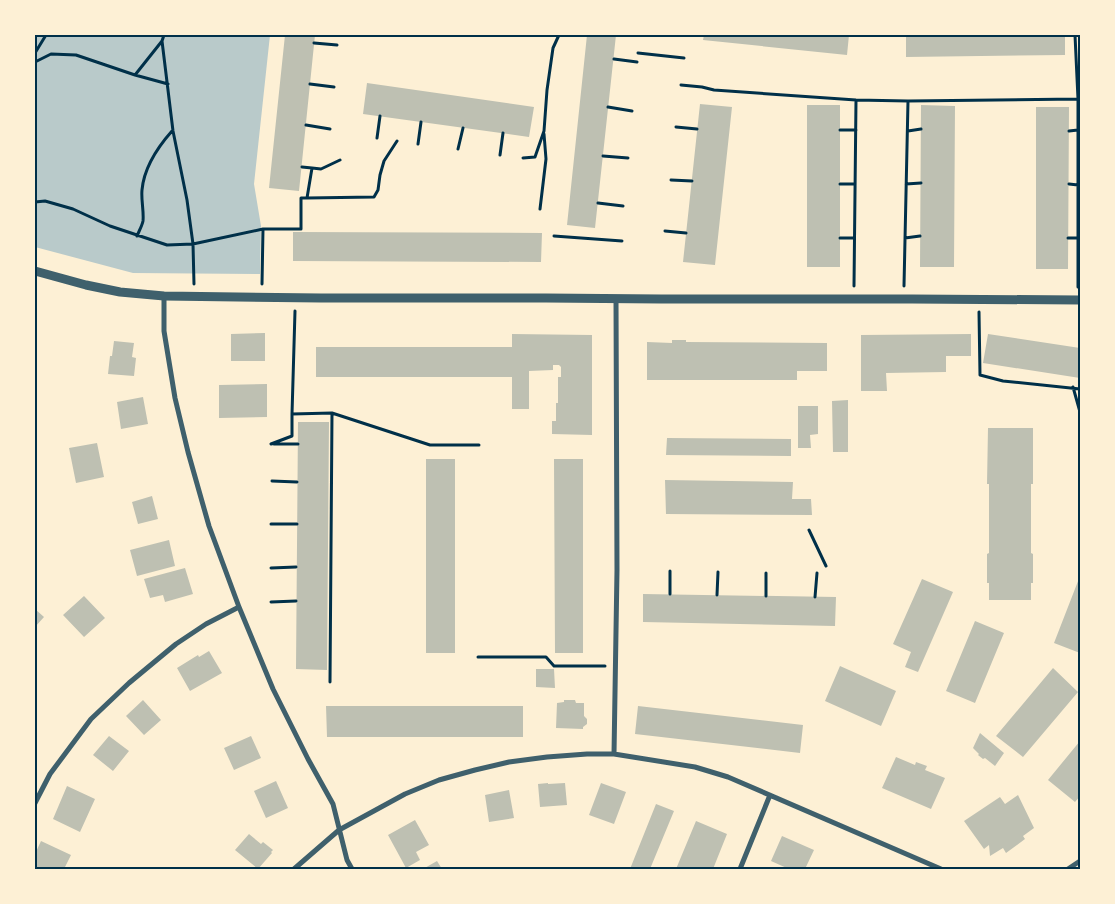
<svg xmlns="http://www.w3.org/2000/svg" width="1115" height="904" viewBox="0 0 1115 904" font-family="'Golos Text',sans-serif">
  <rect width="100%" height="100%" fill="#fdf0d5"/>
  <path fill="#b9caca" d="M35,35H270L254,184L261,226L260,274L133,273L35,247Z"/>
  <path fill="#bec0b2" d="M285,35H315L299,191L269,188Z
    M587,35H616L595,228L567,225Z
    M704,35H849L847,55L703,40Z
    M906,35H1065V55L906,57Z
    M367,83L534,107L529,137L363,114Z
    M700,104L732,107L715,265L683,262Z
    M807,105H840V267H807Z
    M921,105L955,106L954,267H920Z
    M1036,107H1069L1068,269H1036Z
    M293,232L542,233L541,262L293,261Z
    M265,333V361H231V334Z
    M512,334L592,335V435L552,434V421H556V403H558V377H561V367L559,365H553V370L529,371V409H512V377H316V347H512Z
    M971,334V356H946V372L886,373L887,391H861V335Z
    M988,334L1080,348V378L983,363Z
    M672,340H686V342L827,343V371H797V380H647V342L672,343Z
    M114,341L134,343L132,357L136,358L134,376L108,374L110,356H112Z
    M267,384V417L219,418V385Z
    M143,397L148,424L121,429L117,402Z
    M848,400V452H833L832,401Z
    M798,406H818V434L810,435L811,448H798Z
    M298,422H329L327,670L296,669Z
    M988,428H1033V484H1031V553L1033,554V583H1031V600H989V583H987V554L989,553V484H987Z
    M667,438L791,439V456L666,455Z
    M97,443L104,477L76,483L69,448Z
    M426,459H455V653H426Z
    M554,459H583V653H555Z
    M665,480L793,482L792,499H811L812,515L666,514Z
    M152,496L158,519L138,524L132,502Z
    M169,540L175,566L137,576L130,550Z
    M185,568L193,594L165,602L163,595L150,598L144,579Z
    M1080,576V653L1054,643Z
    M922,579L953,592L918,672L905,667L911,652L893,644Z
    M643,594L836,597L835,626L643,622Z
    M84,596L105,618L84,637L63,615Z
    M35,609L44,617L35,627Z
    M975,621L1004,633L975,703L946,691Z
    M209,651L222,673L190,691L177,668L198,655L199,657Z
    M840,666L896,691L881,726L825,701Z
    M1053,668L1078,692L1023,757L996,736Z
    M536,669H554L555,688L536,687Z
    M143,700L161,720L144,735L126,716Z
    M564,700H575L576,703H584V716L587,719V724L583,727V729L556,728L557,703L564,702Z
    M326,706H523V737H327Z
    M638,706L803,725L800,753L635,734Z
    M980,733L1004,753L995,766L985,758L983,759L978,755L979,754L973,748Z
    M109,736L129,751L113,771L93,755Z
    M251,736L261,758L234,770L224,748Z
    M1080,741V796L1075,802L1048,780Z
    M896,757L915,765L916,762L927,766L925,770L945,778L931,809L882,788Z
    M276,781L288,808L266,818L254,791Z
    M548,783V784L565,783L567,805L540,807L538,784Z
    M601,783L626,792L614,824L589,815Z
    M67,786L95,799L80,832L53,819Z
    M509,790L514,818L489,822L485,795Z
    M1018,795L1034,828L1023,836L1025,839L1006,853L1003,848L990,856L989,845L984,849L964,821L1000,797L1005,804Z
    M656,804L674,811L650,869H630Z
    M415,820L429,845L416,852L420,860L406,868L388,835Z
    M696,821L727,834L713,869H676Z
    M249,834L261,844L263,842L273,850L271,852L272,853L258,869L235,850Z
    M782,836L814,850L805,869H789L771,861Z
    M41,841L71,855L64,869H35V854Z
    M437,861L442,869H423Z"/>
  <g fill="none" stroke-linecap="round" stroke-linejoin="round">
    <path stroke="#003049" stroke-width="3" d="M164,35L162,41L173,131L187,200L193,244L194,284
      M1075,35L1078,99V287
      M314,43L337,45
      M35,53L46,35
      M638,53L684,58
      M614,59L637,62
      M35,62L51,54L76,55L135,75L168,84
      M135,75L162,41
      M310,84L334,87
      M681,85L702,87L714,90L856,100L908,101L1078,99
      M608,107L632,111
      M306,125L330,129
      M676,127L697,129
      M840,130H856
      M908,131L921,129
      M1069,131L1078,130
      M377,138L380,116
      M418,144L421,122
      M458,149L463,128
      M500,155L503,133
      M603,156L628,158
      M523,158L535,157L544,131L547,90L553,48L559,35
      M302,167L312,168
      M671,180L692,181
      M840,184H855
      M906,184L921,183
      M1069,184L1078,185
      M307,198L374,197L378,190L380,175L384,161L397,141
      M35,202L45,201L73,209L110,226L167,245L193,244L263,229H301V198H307L312,168L321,169L340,160
      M598,203L623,206
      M540,209L546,159L544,134
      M665,231L686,233
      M137,236C139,231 142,226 143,221C144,211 141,200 142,190C144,167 157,148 172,131
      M554,236L622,241
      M840,238H854
      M905,238L920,236
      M1068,238H1078
      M262,284L263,229
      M854,286L856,100
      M904,286L908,101
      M295,311L292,414L332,413L430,445H479
      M979,312L980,375L1003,381L1080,389
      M1073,387L1080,412
      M271,444L292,436V414
      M274,444H298
      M272,481L297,482
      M271,524H297
      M809,530L826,566
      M271,568L296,567
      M670,594V571
      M717,595L718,572
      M766,596V573
      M815,597L817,573
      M271,602L296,601
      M478,657H546L554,666H605
      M330,682L332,413"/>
    <path stroke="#3f606c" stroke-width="5" d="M164,296V331L175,398L188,452L209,526L239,607L273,689L308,759L333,804L347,860L352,869
      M614,754L617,570L616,299
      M35,803L50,774L91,719L129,683L176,644L206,624L239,607
      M294,869L339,830L405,794L439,780L475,770L509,762L547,757L587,754H614L695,767L728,777L941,869
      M740,869L770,795
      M1068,869L1080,861"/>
    <path stroke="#3f606c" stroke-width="9" d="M35,271L86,285L120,292L164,296L321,298H546L661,299H912L1080,300"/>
  </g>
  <rect width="1115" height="904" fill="none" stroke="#fdf0d5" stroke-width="72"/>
  <rect x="36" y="36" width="1043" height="832" fill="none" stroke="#003049" stroke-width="2"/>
</svg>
